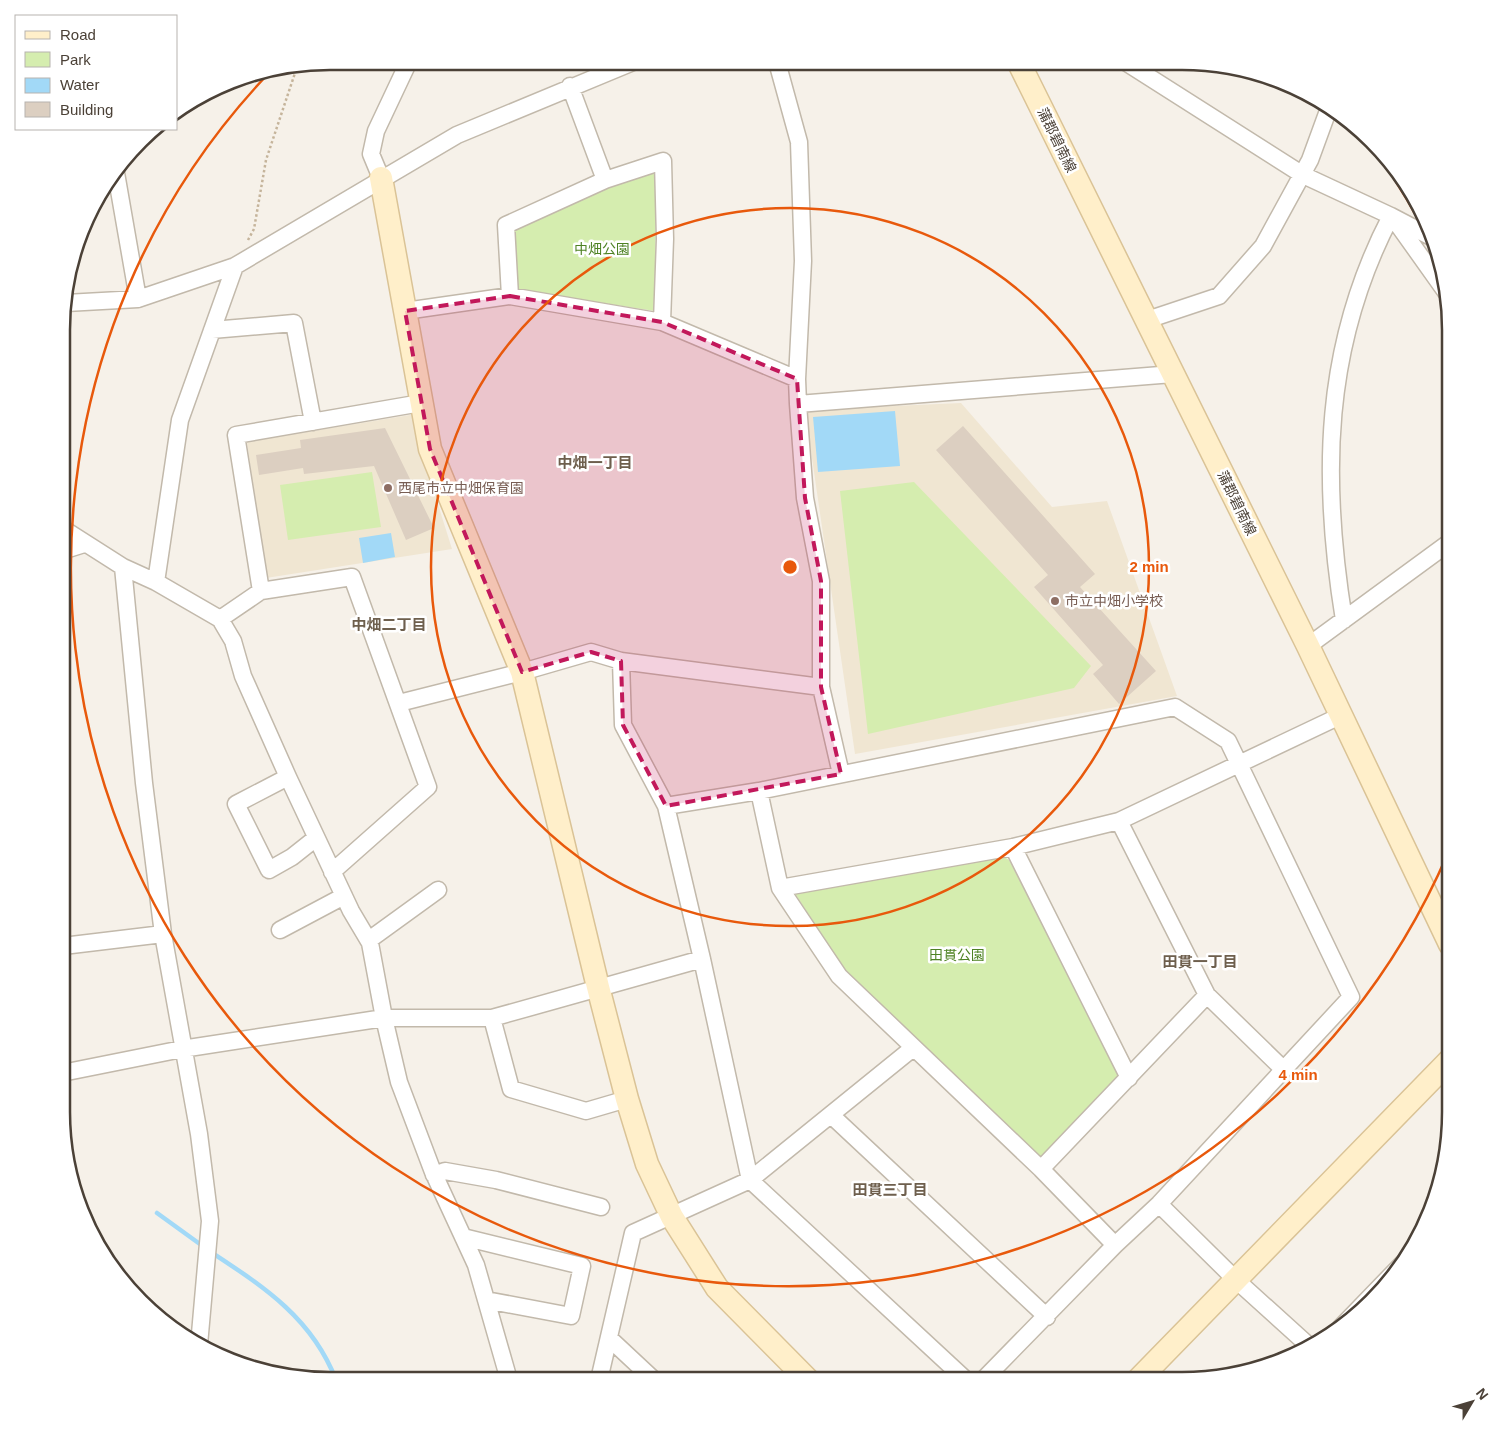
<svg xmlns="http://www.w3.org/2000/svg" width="1512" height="1442" viewBox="0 0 1512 1442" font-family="Arial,'Noto Sans JP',sans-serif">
  <rect width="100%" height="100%" fill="#f6f1e9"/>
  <path fill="#f0e6d2" d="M961,403L1052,507L1107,501L1177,696L855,754L805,410Z
    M416,414L420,447L452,549L266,578L247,442Z"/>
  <path fill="#d5edaf" d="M656,171L655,311L518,290L514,230L607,188Z
    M372,472L381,527L288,540L280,485Z
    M914,482L1091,666L1074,688L868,734L840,491Z
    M1001,855L1009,860L1118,1072L1116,1083L1045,1155L1039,1157L846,972L794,892Z"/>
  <path fill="#a2d9f7" d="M895,411L900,466L818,472L813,417Z
    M391,533L395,557L363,563L359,538Z"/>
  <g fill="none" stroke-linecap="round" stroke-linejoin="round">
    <path stroke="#a2d9f7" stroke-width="4.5" d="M157,1213L204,1247
      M211,1252C264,1287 312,1318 336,1380"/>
  </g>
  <path fill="#dccfc1" d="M963,426L1095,574L1080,587L1156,671L1119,704L1093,674L1103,665L1034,587L1048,575L936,450Z
    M385,428L434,528L406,540L374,466L304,474L303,468L259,475L256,455L301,448L300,440Z"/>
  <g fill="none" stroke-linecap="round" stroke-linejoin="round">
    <g stroke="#c2b9ab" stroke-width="19">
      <path id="street" d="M777,62L799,142L803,261L797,379L798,404L805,498L821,581V687L841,774
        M1127,63L1303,175L1391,216L1433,238
        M570,86L605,180
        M116,173L138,299
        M381,178L371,154L376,131L409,61
        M1394,219L1446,292
        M510,296L506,225L605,180L663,161L665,239L662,322
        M66,303L138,299L235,266L457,135L633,62
        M405,311L510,296L662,322L797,379
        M1147,320L1219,296L1263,246L1310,160L1329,108
        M212,330L294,323L313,422
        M798,404L1173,374
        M65,530L123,567L156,582L220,619L233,641L243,676L288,777L351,911L370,943L384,1018L399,1082L433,1172L476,1265L509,1380
        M65,550L84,544
        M123,567L144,783L163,934L199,1134L210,1221L199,1345
        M156,582L180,420L235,266
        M261,591L236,435L421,403
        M220,619L261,591L352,577L428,787L332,872
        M1344,620C1321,478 1323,346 1391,216
        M1308,646L1450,542
        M621,661L623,725L666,806L702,959L750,1180L966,1380
        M399,703L522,672L591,652L621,661L821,687
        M288,777L236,804L269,870L292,857L316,838
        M759,791L780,888L839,976L1041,1169L1115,1245
        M666,806L759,791L1175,707L1228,741L1351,997L1159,1204L1115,1245L983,1380
        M1119,821L1207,995L1283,1069
        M1013,847L1129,1078
        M780,888L1013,847L1119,821L1342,715
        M280,930L344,896
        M369,940L438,890
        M63,946L163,934
        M492,1018L511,1089L586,1111L627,1099
        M62,1073L182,1049L384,1018H492L702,959
        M831,1115L1047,1317
        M1041,1169L1207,995
        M434,1175L445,1171L496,1180L601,1207
        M1159,1204L1235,1279L1308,1345
        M463,1237L582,1266L571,1316L486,1300
        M1340,1328L1403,1263
        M609,1338L654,1380
        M599,1380L633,1233L750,1180L913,1048"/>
    </g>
    <g stroke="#dac396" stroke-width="25">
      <path id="secondary" d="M1019,63L1308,646L1450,944
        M381,178L430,449L522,672L598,987L627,1099L647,1164L672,1217L717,1288L808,1380
        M1138,1380L1450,1060"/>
    </g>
    <path stroke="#c5b49b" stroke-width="2.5" stroke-dasharray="2.5 2.5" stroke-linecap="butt" d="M248,240L254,229L266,160L297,67"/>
    <use href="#street" stroke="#fff" stroke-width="16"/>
    <use href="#secondary" stroke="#ffefca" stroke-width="22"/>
  </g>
  <path fill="#c2185b" fill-opacity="0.2" stroke="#c2185b" stroke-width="4" stroke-dasharray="10 6" stroke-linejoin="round" d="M510,296L662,322L797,379L805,498L821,581V687L841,774L666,806L623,725L621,661L591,652L522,672L430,449L405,311Z"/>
  <g fill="none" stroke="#e8590c" stroke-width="2.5">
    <circle cx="790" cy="567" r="359"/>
    <path d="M1448 853A718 718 0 1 1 269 73M1375 150A718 718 0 0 1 1438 258"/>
  </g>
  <g fill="#8d6e63" stroke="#fff" stroke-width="2">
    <circle cx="388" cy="488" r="5"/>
    <circle cx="1055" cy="601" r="5"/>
  </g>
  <g text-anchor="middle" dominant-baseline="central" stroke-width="5" stroke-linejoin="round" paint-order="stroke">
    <g font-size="14" fill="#4b4137" stroke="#fff">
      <text transform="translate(1057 140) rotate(64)">蒲郡碧南線</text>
      <text transform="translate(1237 503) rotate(64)">蒲郡碧南線</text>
    </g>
    <g font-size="14" fill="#4e8224" stroke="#fff">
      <text x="602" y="249">中畑公園</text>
      <text x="957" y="955">田貫公園</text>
    </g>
    <g font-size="14" fill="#785e54" stroke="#fff" text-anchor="start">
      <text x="398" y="488">西尾市立中畑保育園</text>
      <text x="1065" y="601">市立中畑小学校</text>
    </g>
    <g font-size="15" font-weight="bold" fill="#6e5f4d" stroke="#fff">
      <text x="595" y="462">中畑一丁目</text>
      <text x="389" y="624">中畑二丁目</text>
      <text x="1200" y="961">田貫一丁目</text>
      <text x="890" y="1189">田貫三丁目</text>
    </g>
  </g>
  <path d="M0 0H1512V1442H0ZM330 70H1182A260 260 0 0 1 1442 330V1112A260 260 0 0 1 1182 1372H330A260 260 0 0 1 70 1112V330A260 260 0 0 1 330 70Z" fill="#fff" fill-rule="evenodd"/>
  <path fill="none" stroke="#4b4137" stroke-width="2.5" d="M330 70H1182A260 260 0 0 1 1442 330V1112A260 260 0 0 1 1182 1372H330A260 260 0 0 1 70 1112V330A260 260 0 0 1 330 70Z"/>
  <circle cx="790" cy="567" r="8" fill="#e8590c" stroke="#fff" stroke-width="2.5"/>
  <g font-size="15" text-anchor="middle" font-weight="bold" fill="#e8590c" stroke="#fff" stroke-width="5" stroke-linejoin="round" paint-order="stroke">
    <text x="1149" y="572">2 min</text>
    <text x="1298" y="1080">4 min</text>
  </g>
  <rect x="15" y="15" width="162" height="115" fill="#ffffff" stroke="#b7b3af"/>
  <rect x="25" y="31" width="25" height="8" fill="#ffefca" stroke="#b7b3af"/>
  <text x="60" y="40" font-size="15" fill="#4b4137">Road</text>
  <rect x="25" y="52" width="25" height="15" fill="#d5edaf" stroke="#b7b3af"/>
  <text x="60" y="65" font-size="15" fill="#4b4137">Park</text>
  <rect x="25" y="78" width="25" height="15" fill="#a2d9f7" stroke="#b7b3af"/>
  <text x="60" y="90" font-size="15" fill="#4b4137">Water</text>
  <rect x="25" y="102" width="25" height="15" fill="#dccfc1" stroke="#b7b3af"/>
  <text x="60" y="115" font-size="15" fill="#4b4137">Building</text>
  <g transform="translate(1472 1402) rotate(52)" stroke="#ffffff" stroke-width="4" paint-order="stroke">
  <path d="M0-4L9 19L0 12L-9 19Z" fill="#4b4137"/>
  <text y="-8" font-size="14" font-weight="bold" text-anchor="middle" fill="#4b4137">N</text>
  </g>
</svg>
